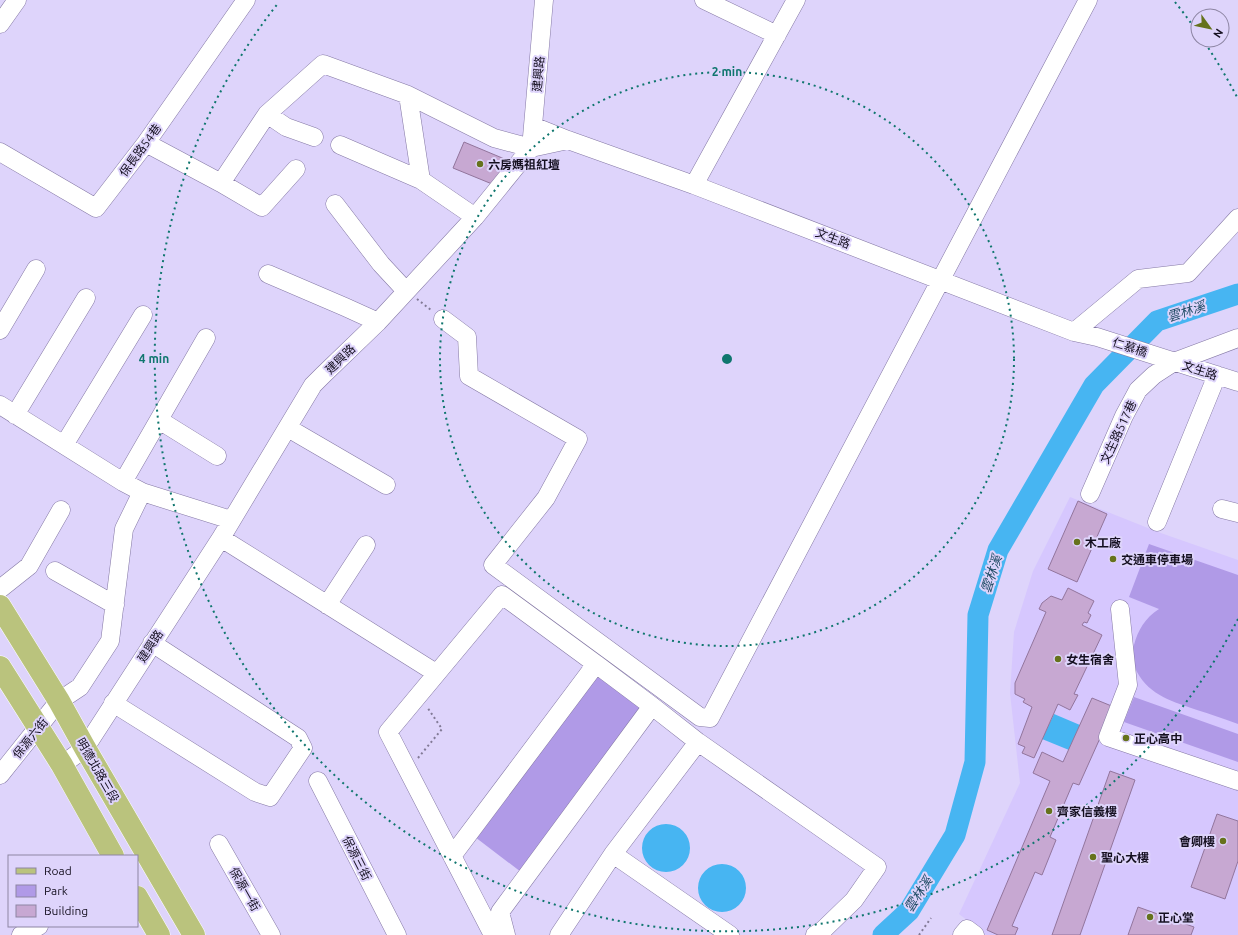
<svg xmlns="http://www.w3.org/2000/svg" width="1238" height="935" viewBox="0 0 1238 935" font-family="Ubuntu,'Noto Sans TC',sans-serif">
  <rect width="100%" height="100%" fill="#ded4fb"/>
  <path fill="#d6c7fe" d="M1070,497L1158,532L1238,560V935H986L959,914L1020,783L1010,693L1014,632L1033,571Z"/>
  <path fill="#b09ae7" d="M1149,544L1238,575V724C1224,719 1211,714 1197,710C1174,702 1150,696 1137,672C1132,661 1131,657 1134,645C1138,630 1145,618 1159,609L1129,597Z
    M597,669L645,707L521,872L475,837Z
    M1134,697L1238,734V762L1124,722Z"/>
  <path fill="#47b5f2" d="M1054,714L1080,725L1069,750L1042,739Z
    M642 848a24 24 0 1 1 48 0a24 24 0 1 1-48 0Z
    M698 888a24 24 0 1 1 48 0a24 24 0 1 1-48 0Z"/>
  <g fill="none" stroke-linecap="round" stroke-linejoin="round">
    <path stroke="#47b5f2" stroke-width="21" d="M883,935L909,911L955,835L975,762L978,615L998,550L1094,385L1157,321L1238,294"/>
  </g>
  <path fill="#c7a8d2" stroke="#92759c" d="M464,142L507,160L497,186L453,168Z
    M1078,501L1107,514L1077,582L1048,569Z
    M1068,588L1094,601L1088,613L1091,615L1087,623L1084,622L1082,625L1102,635L1074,694L1078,695L1070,710L1058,704L1034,758L1022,753L1025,747L1018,744L1032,707L1023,702L1025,699L1015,694V683L1046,612L1039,609L1042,603L1051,596L1062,600Z
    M1092,698L1114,707L1079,785L1073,783L1050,837L1056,840L1042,875L1035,872L1012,926L1018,928L1015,935H998L987,930L1050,781L1033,773L1042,752L1063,762Z
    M1110,771L1135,780L1080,935H1052Z
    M1217,814L1238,821V861L1225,899L1191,887Z
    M1138,907L1194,927L1191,935H1128Z"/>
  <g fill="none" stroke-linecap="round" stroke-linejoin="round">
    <g stroke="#8579a5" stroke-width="19">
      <path id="minor" d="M704,0L777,35
        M0,24L17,0
        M408,95L421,180L475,217
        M267,114L286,127L314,137
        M533,126L568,140L694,185L1074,332L1097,337L1238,382
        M532,137L544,0
        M146,143L221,183L267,114L323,64L408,95L494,138L531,148L568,140
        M340,145L421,180
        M0,152L96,208L146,143L246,0
        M221,183L262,207L296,169
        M694,185L796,0
        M335,204L381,264L406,291
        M268,274L345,307L378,322
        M443,319L467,337L469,376L578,439L546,498L493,565L700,717L710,718L1088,0
        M0,330L36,269
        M1074,332L1138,279L1188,273L1238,218
        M0,405L123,482L142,492L231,520
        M15,415L86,298
        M159,420L217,456
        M288,428L386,485
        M64,445L143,315
        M123,482L206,338
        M1090,494L1124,416L1138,390L1154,375L1174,362L1238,338
        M1222,509L1238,513
        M1157,522L1217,375
        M221,538L436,673
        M55,571L115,605
        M0,589L29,566L61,510
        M327,605L366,545
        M1120,609L1128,685L1108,737L1238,781
        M596,664L652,706L698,742L877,867L854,900L823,930L815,935
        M113,703L255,792L270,797L303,748L298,738L152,643
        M62,765L85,748L221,538L313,385L323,375L378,322L475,217L531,148
        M0,775L59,701L80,687L110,641L124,529L142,492
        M318,781L397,935
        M219,844L271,935
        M613,854L698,742
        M452,856L596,664L502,595L388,732L493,935
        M21,935L39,926
        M506,935L500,912L652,706
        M559,935L613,854L730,935
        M962,935L967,929L975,935"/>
    </g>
    <g stroke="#fff" stroke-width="23">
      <path id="major" d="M0,606L59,701L85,748L194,935
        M0,667L62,765L113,856
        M137,897L159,935"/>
    </g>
    <path stroke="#827a96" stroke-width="2" stroke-dasharray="2 3" stroke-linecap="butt" d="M417,299L431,310
      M418,758L442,729L427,707
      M919,935L931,918"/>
    <use href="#minor" stroke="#fff" stroke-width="18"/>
    <use href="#major" stroke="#bac37d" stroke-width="22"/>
  </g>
  <g fill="none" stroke="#0f766e" stroke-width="2" stroke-dasharray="2 4">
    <circle cx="727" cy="359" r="287"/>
    <path d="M1238 619A573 573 0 1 1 279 2M1175 2A573 573 0 0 1 1196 30M1205 43A573 573 0 0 1 1238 99"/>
  </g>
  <g fill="#66721c" stroke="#ded4fb" stroke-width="1.5">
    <circle cx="480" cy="164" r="4"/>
    <circle cx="1077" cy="542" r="4"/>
    <circle cx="1113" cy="559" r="4"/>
    <circle cx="1058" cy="659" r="4"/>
    <circle cx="1126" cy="738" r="4"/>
    <circle cx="1049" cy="811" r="4"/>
    <circle cx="1223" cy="841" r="4"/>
    <circle cx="1093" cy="857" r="4"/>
    <circle cx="1150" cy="917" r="4"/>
  </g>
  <g text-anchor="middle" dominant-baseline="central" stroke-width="4" stroke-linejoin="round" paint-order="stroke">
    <g font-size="12" fill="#140f1f" stroke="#ded4fb">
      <text transform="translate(538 74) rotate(-85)">建興路</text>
      <text transform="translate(140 150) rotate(-54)">保長路54巷</text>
      <text transform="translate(833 238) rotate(21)">文生路</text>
      <text transform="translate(1130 347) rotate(18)">仁慕橋</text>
      <text transform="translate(340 359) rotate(-44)">建興路</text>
      <text transform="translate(1200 370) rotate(18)">文生路</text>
      <text transform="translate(1118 432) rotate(-65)">文生路517巷</text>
      <text transform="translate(150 646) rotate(-57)">建興路</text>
      <text transform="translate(30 738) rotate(-51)">保源六街</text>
      <text transform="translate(98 770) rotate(60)">明德北路三段</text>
      <text transform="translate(357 858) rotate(63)">保源三街</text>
      <text transform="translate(245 889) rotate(60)">保源一街</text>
    </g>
    <g font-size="12" font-weight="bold" fill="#140f1f" stroke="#ded4fb" text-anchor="start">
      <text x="488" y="164">六房媽祖紅壇</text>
      <text x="1085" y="542">木工廠</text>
      <text x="1121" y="559">交通車停車場</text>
      <text x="1066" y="659">女生宿舍</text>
      <text x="1134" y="738">正心高中</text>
      <text x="1057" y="811">齊家信義樓</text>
      <text x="1215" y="841" text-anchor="end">會卿樓</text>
      <text x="1101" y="857">聖心大樓</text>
      <text x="1158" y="917">正心堂</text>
    </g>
    <g font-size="13" font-style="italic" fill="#214d66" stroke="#ded4fb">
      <text transform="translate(1186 311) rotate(-18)">雲林溪</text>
      <text transform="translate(991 574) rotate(-72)">雲林溪</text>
      <text transform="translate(918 894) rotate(-57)">雲林溪</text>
    </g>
  </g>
  <circle cx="727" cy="359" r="6" fill="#0f766e" stroke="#ded4fb" stroke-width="2"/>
  <g font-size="12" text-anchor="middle" font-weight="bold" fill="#0f766e" stroke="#ded4fb" stroke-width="4" stroke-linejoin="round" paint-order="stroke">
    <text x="727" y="76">2 min</text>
    <text x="154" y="363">4 min</text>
  </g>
  <rect x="8" y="855" width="130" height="72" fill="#ded4fb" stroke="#8d85a3"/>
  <rect x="16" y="868" width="20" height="6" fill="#bac37d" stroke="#8d85a3"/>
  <text x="44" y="875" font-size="12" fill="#140f1f">Road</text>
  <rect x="16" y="885" width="20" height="12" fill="#b09ae7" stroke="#8d85a3"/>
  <text x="44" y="895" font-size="12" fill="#140f1f">Park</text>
  <rect x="16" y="905" width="20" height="12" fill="#c7a8d2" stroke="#8d85a3"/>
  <text x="44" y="915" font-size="12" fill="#140f1f">Building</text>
  <g transform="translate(1210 28) rotate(123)"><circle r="19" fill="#ded4fb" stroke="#8d85a3"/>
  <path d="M0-3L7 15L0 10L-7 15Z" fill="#66721c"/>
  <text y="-6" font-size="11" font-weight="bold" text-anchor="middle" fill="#140f1f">N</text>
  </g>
</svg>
